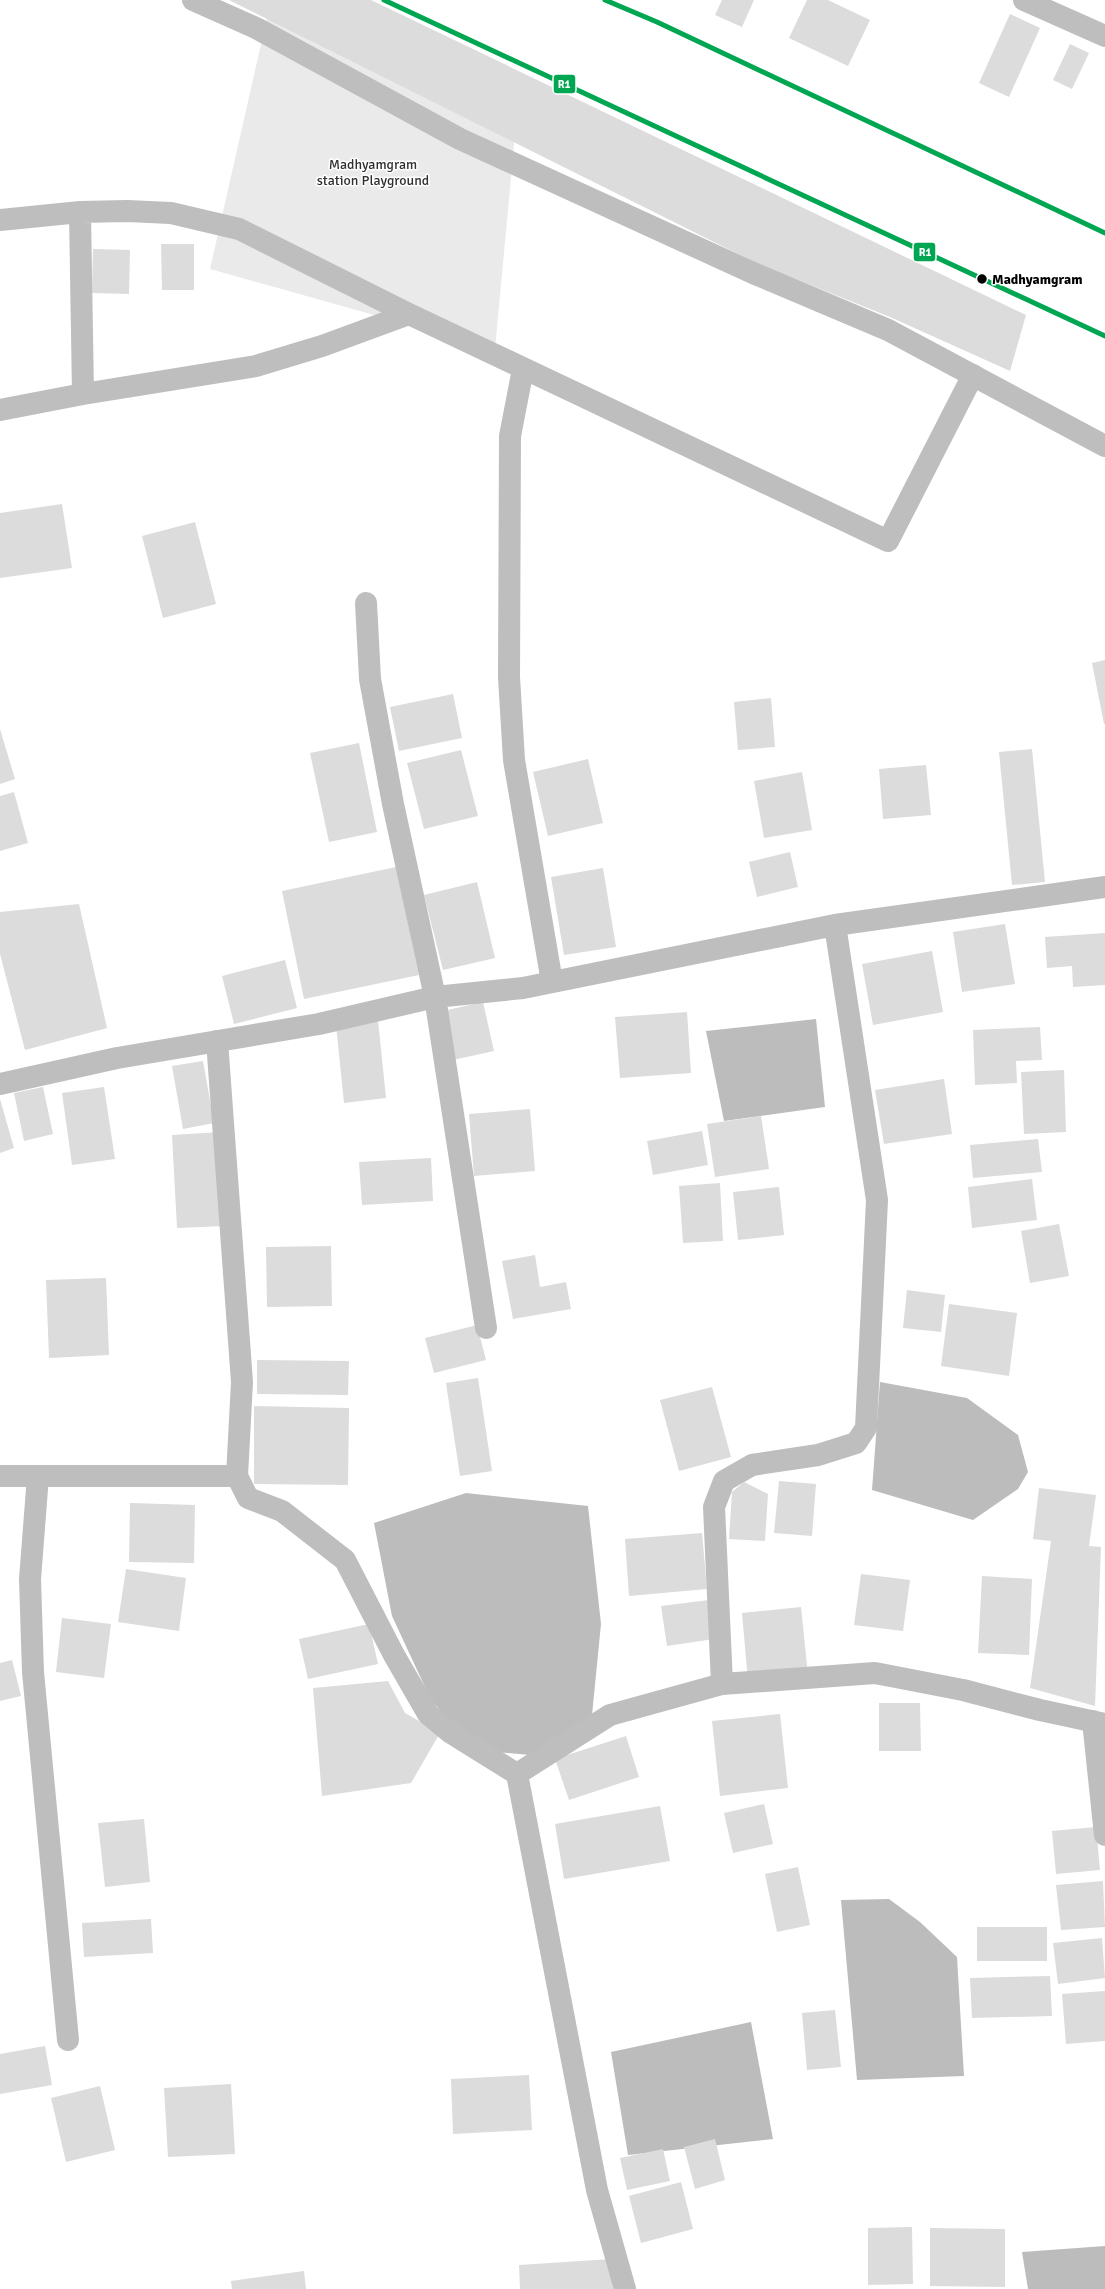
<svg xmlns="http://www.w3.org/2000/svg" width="1105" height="2289" viewBox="0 0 1105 2289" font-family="Signika,sans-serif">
  <rect width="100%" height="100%" fill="#fff"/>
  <path fill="#eaeaea" d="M271,0L519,92L495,349L210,269Z"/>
  <path fill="#bcbcbc" d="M816,1019L825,1107L724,1121L706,1031Z
    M880,1382L967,1398L1018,1435L1028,1472L1018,1489L973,1520L872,1490Z
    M466,1493L588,1506L601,1624L592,1715L542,1756L475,1750L431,1700L392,1616L374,1523Z
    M889,1899L920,1922L957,1957L964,2076L857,2080L841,1900Z
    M751,2022L773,2139L628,2155L611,2052Z
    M1105,2246V2289H1028L1022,2252Z"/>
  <path fill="#dcdcdc" d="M229,0H371L1026,315L1010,371L890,317L756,263Z
    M722,0H754L742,27L715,15Z
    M807,0H828L870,20L848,66L789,38Z
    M1010,14L1040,28L1009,97L979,83Z
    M1070,44L1089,53L1072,89L1053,80Z
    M161,244H194V290H162Z
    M93,249L130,250L129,294L92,293Z
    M62,504L72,568L0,578V513Z
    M195,522L216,604L163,618L142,536Z
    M1105,660V724H1104L1092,663Z
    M453,694L462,738L399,751L390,707Z
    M771,698L775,747L738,750L734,702Z
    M0,729L15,779L0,784Z
    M359,743L377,832L329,842L310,753Z
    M1032,749L1045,882L1012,885L999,752Z
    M461,750L478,816L424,829L407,763Z
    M588,759L603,823L548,836L533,772Z
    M926,765L931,815L883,819L879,769Z
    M802,772L812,830L764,838L754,781Z
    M14,792L28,843L0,851V796Z
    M790,852L798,887L757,897L749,862Z
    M396,867L419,975L304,999L282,891Z
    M603,868L616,947L564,955L551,877Z
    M477,882L495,958L443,970L424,895Z
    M79,904L107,1028L25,1050L0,954V912Z
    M1005,924L1015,984L962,992L953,932Z
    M1105,933V985L1073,987L1072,966L1047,968L1045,937Z
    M932,951L943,1012L873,1025L862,964Z
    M285,960L297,1008L234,1024L222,976Z
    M483,1002L494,1051L453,1060L443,1011Z
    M687,1012L691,1073L620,1078L615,1017Z
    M378,1020L386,1098L344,1103L336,1025Z
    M1040,1027L1042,1060L1016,1061L1017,1083L975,1085L973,1030Z
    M203,1061L214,1123L183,1129L172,1066Z
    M1064,1070L1066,1132L1024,1134L1021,1072Z
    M944,1079L952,1134L884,1144L875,1090Z
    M43,1087L53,1134L24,1141L14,1093Z
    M104,1087L115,1159L72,1165L62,1093Z
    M0,1099L14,1148L0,1153Z
    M530,1109L535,1171L474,1176L469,1114Z
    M761,1116L769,1169L715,1177L707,1124Z
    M702,1131L708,1165L653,1175L647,1141Z
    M220,1132L225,1226L177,1228L172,1135Z
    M1038,1139L1042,1172L973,1178L970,1145Z
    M431,1158L433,1201L362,1205L359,1162Z
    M1032,1179L1037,1220L972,1228L968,1187Z
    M720,1183L723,1241L683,1243L679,1186Z
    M779,1187L784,1235L738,1240L733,1192Z
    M1059,1224L1069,1276L1030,1283L1021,1231Z
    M331,1246L332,1306L267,1307L266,1247Z
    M535,1255L540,1287L566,1282L571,1309L513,1319L502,1261Z
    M106,1278L109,1355L49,1358L46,1280Z
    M907,1290L945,1295L941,1332L903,1328Z
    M949,1304L1017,1313L1009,1376L941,1366Z
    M477,1325L486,1360L434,1373L425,1338Z
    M257,1360L349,1361L348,1395L257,1394Z
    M478,1378L492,1471L460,1476L446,1383Z
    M712,1387L731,1457L679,1471L660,1400Z
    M254,1406L349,1408L348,1485L254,1484Z
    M779,1481L816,1484L812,1536L774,1533Z
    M744,1482L768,1494L765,1541L729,1539L732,1492Z
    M1039,1488L1096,1495L1089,1546L1101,1547L1095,1706L1030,1688L1051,1541L1033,1539Z
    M130,1503L195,1505L194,1563L129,1562Z
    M702,1533L707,1589L629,1596L625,1539Z
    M126,1569L186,1578L179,1631L118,1622Z
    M861,1574L910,1580L903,1631L854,1625Z
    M982,1576L1032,1579L1029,1655L978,1653Z
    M709,1600L714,1639L667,1646L661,1606Z
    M801,1607L808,1675L748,1681L742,1613Z
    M62,1618L111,1624L104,1678L56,1672Z
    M369,1624L378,1664L308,1679L299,1639Z
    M12,1660L21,1696L0,1701V1663Z
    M388,1681L405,1713L440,1733L411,1783L322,1796L313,1688Z
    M879,1703H920L921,1751H879Z
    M780,1714L788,1788L720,1796L712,1721Z
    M626,1736L639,1777L569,1800L555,1759Z
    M764,1804L773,1844L733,1853L724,1813Z
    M660,1806L670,1861L564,1879L555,1824Z
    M144,1819L150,1882L105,1887L98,1823Z
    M1096,1827L1100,1870L1056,1874L1052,1831Z
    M798,1867L810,1925L777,1932L765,1874Z
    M1103,1881L1105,1927L1061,1930L1056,1885Z
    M151,1919L153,1953L84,1957L82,1923Z
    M977,1927H1047V1961H977Z
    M1102,1938L1105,1978L1058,1984L1053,1943Z
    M1050,1976L1052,2016L972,2018L970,1978Z
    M1105,1991V2041L1066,2044L1062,1994Z
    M835,2010L841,2067L807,2070L802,2013Z
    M45,2046L52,2085L0,2094V2054Z
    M529,2075L532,2130L453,2134L451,2079Z
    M231,2084L235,2154L168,2157L164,2088Z
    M100,2086L115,2150L66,2162L51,2098Z
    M715,2139L725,2180L695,2189L684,2147Z
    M663,2149L670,2181L627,2190L620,2158Z
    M681,2182L693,2229L641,2243L629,2196Z
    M912,2227L913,2284L868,2285V2228Z
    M930,2228L1005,2229V2287L930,2286Z
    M611,2259L613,2289H520L519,2265Z
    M304,2271L306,2289H232L231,2281Z"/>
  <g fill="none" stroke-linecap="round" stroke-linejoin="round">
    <path stroke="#bebebe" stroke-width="22" d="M1024,0L1105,36
      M80,212L83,394
      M0,220L80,212L127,211L171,213L239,229L409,314L888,541L973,375
      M523,369L510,436L509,677L514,760L552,982
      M0,410L83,394L256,366L322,346L409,314
      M366,603L370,679L393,804L435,997L486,1328
      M0,1084L117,1058L319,1024L435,997L523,988L835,925L1105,887
      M0,1476H237L242,1382L217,1041
      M38,1476L30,1579L33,1672L68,2040
      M237,1476L248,1498L282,1511L345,1560L394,1655L428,1714L451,1733L517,1774L597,2190L625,2289
      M722,1684L875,1673L963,1690L1040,1710L1105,1724
      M1093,1721L1105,1835
      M517,1774L610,1715L722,1684L714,1507L724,1481L752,1465L818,1455L856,1443L866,1428L877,1200L835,925"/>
    <path stroke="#bebebe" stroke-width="22" d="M193,0L256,28L460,139L753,273L888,330L1105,446"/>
    <g stroke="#fff" stroke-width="8">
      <path id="rail-1" d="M384,0L1105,336
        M605,0L657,22L1105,233"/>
    </g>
    <use href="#rail-1" stroke="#00a651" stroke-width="5"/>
  </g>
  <circle fill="#000" stroke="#fff" stroke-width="1.5" cx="982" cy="279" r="5.5"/>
  <g text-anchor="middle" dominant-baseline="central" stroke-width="3" stroke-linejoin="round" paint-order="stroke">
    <g font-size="14" fill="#2f2f2f" stroke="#fff">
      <text x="373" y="164">Madhyamgram<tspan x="373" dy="16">station Playground</tspan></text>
    </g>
    <g font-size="14" font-weight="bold" fill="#000" stroke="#fff" text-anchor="start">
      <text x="992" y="279">Madhyamgram</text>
    </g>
  </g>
  <g stroke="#fff" stroke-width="1.5">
    <rect x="553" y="74" width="23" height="20" rx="4" fill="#00a651"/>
    <rect x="913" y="242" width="23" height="20" rx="4" fill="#00a651"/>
  </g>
  <g font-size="11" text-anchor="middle" font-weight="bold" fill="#fff">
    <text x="564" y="88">R1</text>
    <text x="925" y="256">R1</text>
  </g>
</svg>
